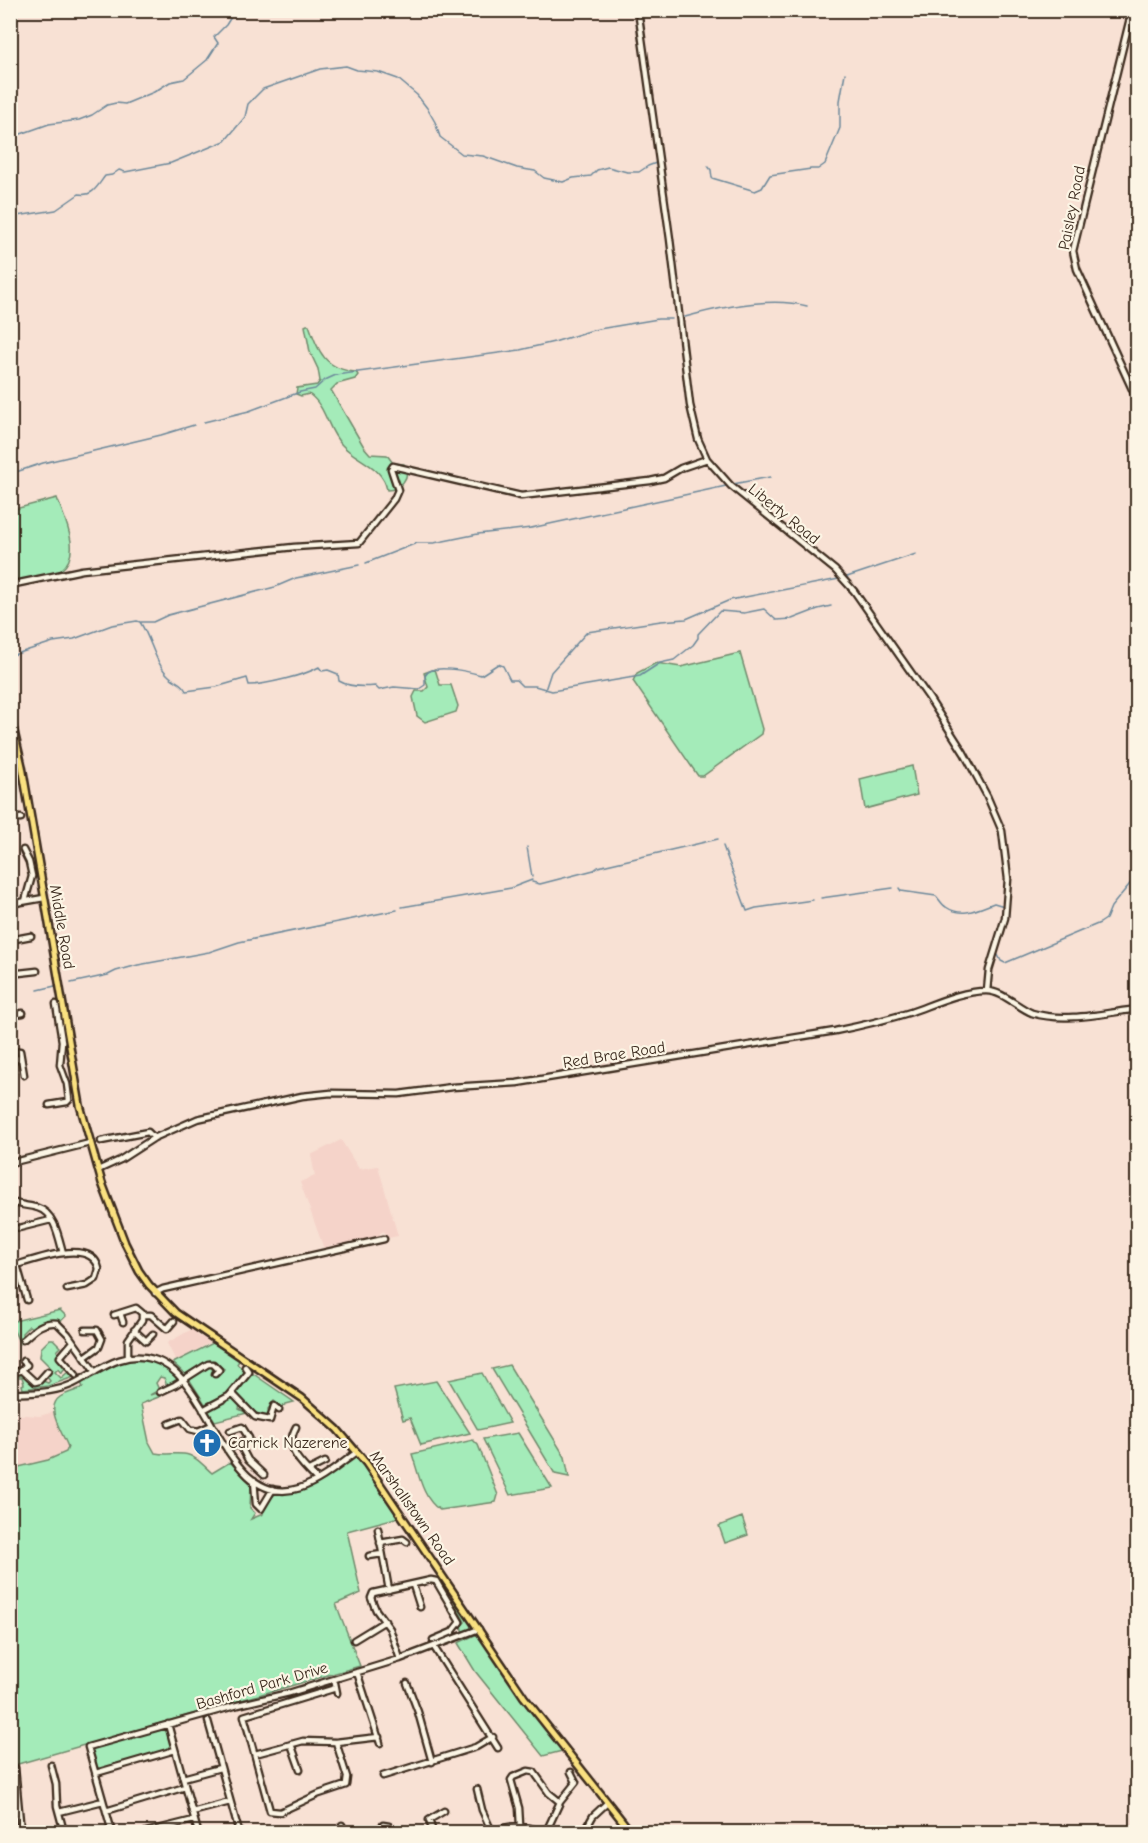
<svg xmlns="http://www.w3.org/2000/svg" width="1148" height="1843" viewBox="0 0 1148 1843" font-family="'Comic Neue',sans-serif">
  <rect width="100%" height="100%" fill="#f8e1d4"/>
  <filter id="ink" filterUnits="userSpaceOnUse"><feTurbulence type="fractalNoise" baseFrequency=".0167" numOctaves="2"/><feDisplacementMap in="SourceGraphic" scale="12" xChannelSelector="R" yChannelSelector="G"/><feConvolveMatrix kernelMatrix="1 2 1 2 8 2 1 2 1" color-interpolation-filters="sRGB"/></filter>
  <g filter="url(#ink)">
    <path fill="#f5d3c9" d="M341,1140L359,1169L378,1166L398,1236L388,1238L384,1231L380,1233V1236L335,1247L331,1245L324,1249L300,1182L315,1176L311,1155Z
      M192,1329L198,1333V1336L205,1338L210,1343L176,1361L167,1343Z
      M53,1412L68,1447L66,1452L48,1460L11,1469L10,1414L40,1416Z"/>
    <path fill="#a4ebb9" stroke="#708a6c" stroke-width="1.5" d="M307,325H309C319,353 325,369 356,372L358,375L355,379L337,384L331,390L364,447L370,454L387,455L393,463L404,464C412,477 400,490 387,490C383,466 357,461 342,445C327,430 327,407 309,394L301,396L296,394L297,388L317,385L320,381L318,369L310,352L305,326Z
      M57,498C64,518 83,553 61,570C58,572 52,574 48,575C35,580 23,580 11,578V510Z
      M740,653L762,729L761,734L703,776H698L633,681L637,673L656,663L681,667Z
      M435,669L440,685H451L458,706L456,712L425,722L417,716L413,697L416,691H424L428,687L424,673Z
      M912,766L917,795L865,809L860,779Z
      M60,1310L66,1316L60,1322L45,1321L32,1328L29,1326L22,1333L23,1342L20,1344L10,1322Z
      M50,1339H53L61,1347L57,1351L59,1354L58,1358L65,1368L61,1373L58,1369L55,1372L61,1378L68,1372L74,1377L48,1386L23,1389L22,1385L24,1384L22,1377H19L18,1374H22L33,1384L43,1381L48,1383L50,1381L47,1377L53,1370L40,1357L41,1348Z
      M213,1343L240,1359L237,1364L246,1372L227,1394L205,1404L189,1379L209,1367H213L212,1372L217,1377L224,1369L210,1360L186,1375L173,1363Z
      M136,1359C152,1360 169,1366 178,1379L176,1382L167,1386L164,1378L160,1377L156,1383L159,1390L150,1395L159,1392L161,1396L141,1404L149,1442L155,1453C165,1455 174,1453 184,1454C195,1455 204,1466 212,1473L230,1462L251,1484L250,1508L255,1513L251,1519L263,1514V1505L280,1490L299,1488L333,1469L357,1452L471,1624V1630L463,1633L461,1626L465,1622L449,1592L399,1517L347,1531L361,1593L336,1604L360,1666L11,1766L10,1469L48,1460L66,1452L68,1447C63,1433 44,1408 60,1397C66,1393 76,1391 83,1387L80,1381L118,1362Z
      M509,1365L565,1457L569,1477L555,1474L492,1369Z
      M252,1373L294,1402L286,1404L282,1407L274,1401L268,1409V1417L256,1413L237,1393Z
      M482,1373L510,1423L478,1430L449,1380Z
      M436,1381L470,1433L421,1445L410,1418L403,1420L394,1389Z
      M230,1398L234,1399L240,1405L239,1409L247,1413L215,1421L209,1412L210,1409Z
      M518,1433L552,1488L510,1495L483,1439Z
      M473,1440L478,1445L498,1495L496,1502L440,1510C423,1500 418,1472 412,1454Z
      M742,1517L748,1535L725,1543L719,1526Z
      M475,1635L480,1636L483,1641L502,1671L562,1751L543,1756L475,1671L458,1643Z
      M168,1724L175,1750L96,1773L88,1747Z"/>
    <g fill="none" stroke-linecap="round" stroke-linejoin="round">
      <path stroke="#6c889a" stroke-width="1.5" d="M10,131L18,135L49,124L79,120L92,115L107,105L116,103L125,104L154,92L170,82L184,79L207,60L218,43L214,37L226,25L231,17L255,10
        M708,166L711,170L712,178L755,191L762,188L770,175L811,169H818L825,164L840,128V101L845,73
        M10,217L56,210L79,194C93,197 98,185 105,176L112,175L119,170L125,172L171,163L225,141L245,117L248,104L263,89L320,69L346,66L357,70L378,72L398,79L417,95L427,108L435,122L440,137L462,154L483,156L517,168L535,171L544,178L563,182L573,178L591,176L597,170L608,167L627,172H639L648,166L656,163
        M685,317C721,307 770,296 807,306
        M204,422L249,411L300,392L315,389L325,380L336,375L520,350L554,342L593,330L658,319H672
        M10,474L43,463L161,435L194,425
        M733,484L770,477
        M366,563L417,543H434L478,534L531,528L726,486
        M847,577L916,554
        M141,622H153L168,615L275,587L296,578L359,565
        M10,656L53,642L74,639L112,625L137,621L140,622C151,638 155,664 169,676C175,682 182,682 186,691L216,687L247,678L249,685C264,685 306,675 319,667L322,671L328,670L338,674L339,681C349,687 364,687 375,686L379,690L394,687L419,689L425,685C425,684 425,677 425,676C430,662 470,672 481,675L498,664L503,666L510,680H516L522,686H535L552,691L640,676L660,663L674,660L693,645L698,638V634L720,611L744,613L764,609L776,620L792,619L818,609L831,606
        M545,690L551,672L587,632L661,621L686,619L730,600L839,579
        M723,846L747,911L756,908L813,900
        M527,847L532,877
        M532,882L540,884L594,870L598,867L718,839
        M899,888L901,891L936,896C939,899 942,905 946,907C962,918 978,909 994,903L1004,906
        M821,898L893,888
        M402,907L511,888L532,880
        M994,945L1003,914
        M998,955L1001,961L1005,963L1100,923L1106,919L1111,907L1138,874
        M71,983L108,975L116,971L138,965L209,952L239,942L397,910
        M38,990L55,986"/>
      <g stroke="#3b2a1e" stroke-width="9">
        <path id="minor" d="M638,10L670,239L690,405L698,439L707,459L731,486L835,570L854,591L929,698L964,753L987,796L1002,831L1008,879L1005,918L989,970L987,991
          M1132,10L1073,251L1077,269L1138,402
          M10,26L15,10
          M10,585L82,570L294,547L359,543L394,499L398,490L391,469L393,466L521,496L650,481L664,478L681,468L707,459
          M10,819L21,818
          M23,850L29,862L32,876L25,901
          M10,904L44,898
          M10,940L31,936
          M10,974L37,971
          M10,1015L23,1013
          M20,1051L24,1075
          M10,1060L21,1058
          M49,1105L67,1102L69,1100L67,1084L60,1065L62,1041L56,1004
          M101,1141L148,1132L154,1138
          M10,1163L90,1143
          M98,1170L120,1160L154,1138L197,1119L302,1096L331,1093L399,1094L452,1087L517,1083L835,1031C860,1026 886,1020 911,1012C934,1004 961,991 986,991C1003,991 1017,1007 1032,1013C1065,1023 1104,1013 1138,1009
          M10,1201C20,1206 29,1205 38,1208C55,1213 59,1239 63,1253
          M19,1228L51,1220
          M17,1265L27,1300
          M10,1267C32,1261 92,1236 99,1269L96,1279L87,1285L67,1289
          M155,1293L163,1289L384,1239
          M120,1313L123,1322
          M114,1315L136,1308L142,1313V1320L128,1340V1357
          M143,1315H151L167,1329L174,1321
          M134,1330L146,1341L153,1334
          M23,1340C33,1331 42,1321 57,1323L68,1334L95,1372
          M73,1342L60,1357L76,1375
          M85,1357L99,1347L102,1339L97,1330H85
          M22,1370L35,1382L39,1381L48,1371
          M10,1372L20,1371L27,1365L23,1361
          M160,1392L175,1385L208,1364H213L219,1370L215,1374
          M10,1393C32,1394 53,1393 73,1384C99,1371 121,1350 153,1359C212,1375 224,1512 300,1488C321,1481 339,1465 357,1452
          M232,1393L255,1417L270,1420L274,1406L279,1410
          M203,1410L229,1396L249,1372L245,1367
          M169,1424L182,1419L190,1429L198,1431L212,1425
          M296,1427C283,1451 302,1463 317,1480
          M239,1443L248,1460L264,1475
          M227,1450L249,1438L242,1427L230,1431
          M309,1470L325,1462
          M254,1480L256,1504L261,1509L273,1489
          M378,1529L389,1590
          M380,1543L403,1539L407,1542
          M369,1556L382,1554
          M413,1585L420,1607
          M354,1640L385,1621
          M434,1647L498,1748
          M400,1659L390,1629L376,1610L371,1598L373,1593L431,1580L436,1581L460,1622L452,1632L433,1640
          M357,1672L380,1743
          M335,1683L337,1693
          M407,1683L418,1712L432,1762
          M336,1688L244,1716L270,1811L280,1812L319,1794L346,1785L347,1777L336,1742
          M208,1721L239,1832
          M168,1724L198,1832
          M291,1744L300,1769
          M255,1754L303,1741L336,1742L379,1737
          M51,1765L56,1784L57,1806L64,1832
          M15,1768L21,1832
          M96,1773L175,1750
          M383,1776L476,1747L493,1737
          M183,1778L220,1768
          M477,1789L482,1810L492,1832
          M106,1811L185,1787
          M59,1812L103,1801
          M192,1812L230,1802
          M342,1825L344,1832
          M520,1825L519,1808L511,1780L513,1777L528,1771L534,1772L549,1793L560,1802
          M112,1832L88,1747L238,1705L289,1693L400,1659L479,1629
          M146,1832L194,1820
          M378,1832L379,1829L383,1825L389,1826L392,1832
          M433,1832L429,1820L444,1811
          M493,1832C512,1823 525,1826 545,1832
          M546,1832L560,1802L576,1782L571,1772
          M584,1832L593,1816L607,1803"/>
      </g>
      <g stroke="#3b2a1e" stroke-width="10">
        <path id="major" d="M10,714L22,766L80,1105L102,1183L125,1243L139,1271L149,1285L176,1313L302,1398L337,1429L366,1463L524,1697L631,1832"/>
      </g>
      <use href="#minor" stroke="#fcf5e5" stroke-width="4.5"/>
      <use href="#major" stroke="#fae180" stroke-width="5"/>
    </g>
  </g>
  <defs>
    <g id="church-disc" transform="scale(1.5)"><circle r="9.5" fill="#1f6fb2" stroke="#fcf5e5"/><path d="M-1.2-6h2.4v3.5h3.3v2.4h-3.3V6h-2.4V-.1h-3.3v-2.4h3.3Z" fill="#fff"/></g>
  </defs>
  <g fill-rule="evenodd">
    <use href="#church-disc" x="207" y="1443"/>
  </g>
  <g text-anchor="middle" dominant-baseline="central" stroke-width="4.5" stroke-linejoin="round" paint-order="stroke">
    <g font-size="16" fill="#3b2a1e" stroke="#fcf5e5">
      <text transform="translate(1072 208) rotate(-79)">Paisley Road</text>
      <text transform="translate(784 514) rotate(39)">Liberty Road</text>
      <text transform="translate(62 927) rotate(80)">Middle Road</text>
      <text transform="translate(614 1055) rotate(-9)">Red Brae Road</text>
      <text transform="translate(412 1508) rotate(55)">Marshallstown Road</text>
      <text transform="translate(262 1686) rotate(-16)">Bashford Park Drive</text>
    </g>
    <g font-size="16" fill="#3b2a1e" stroke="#fcf5e5" text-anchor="start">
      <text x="228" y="1443">Carrick Nazerene</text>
    </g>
  </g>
  <rect width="1148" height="1843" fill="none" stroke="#fcf5e5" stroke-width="36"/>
  <rect x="18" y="18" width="1112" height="1807" fill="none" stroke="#3b2a1e" stroke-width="2" filter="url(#ink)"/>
</svg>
